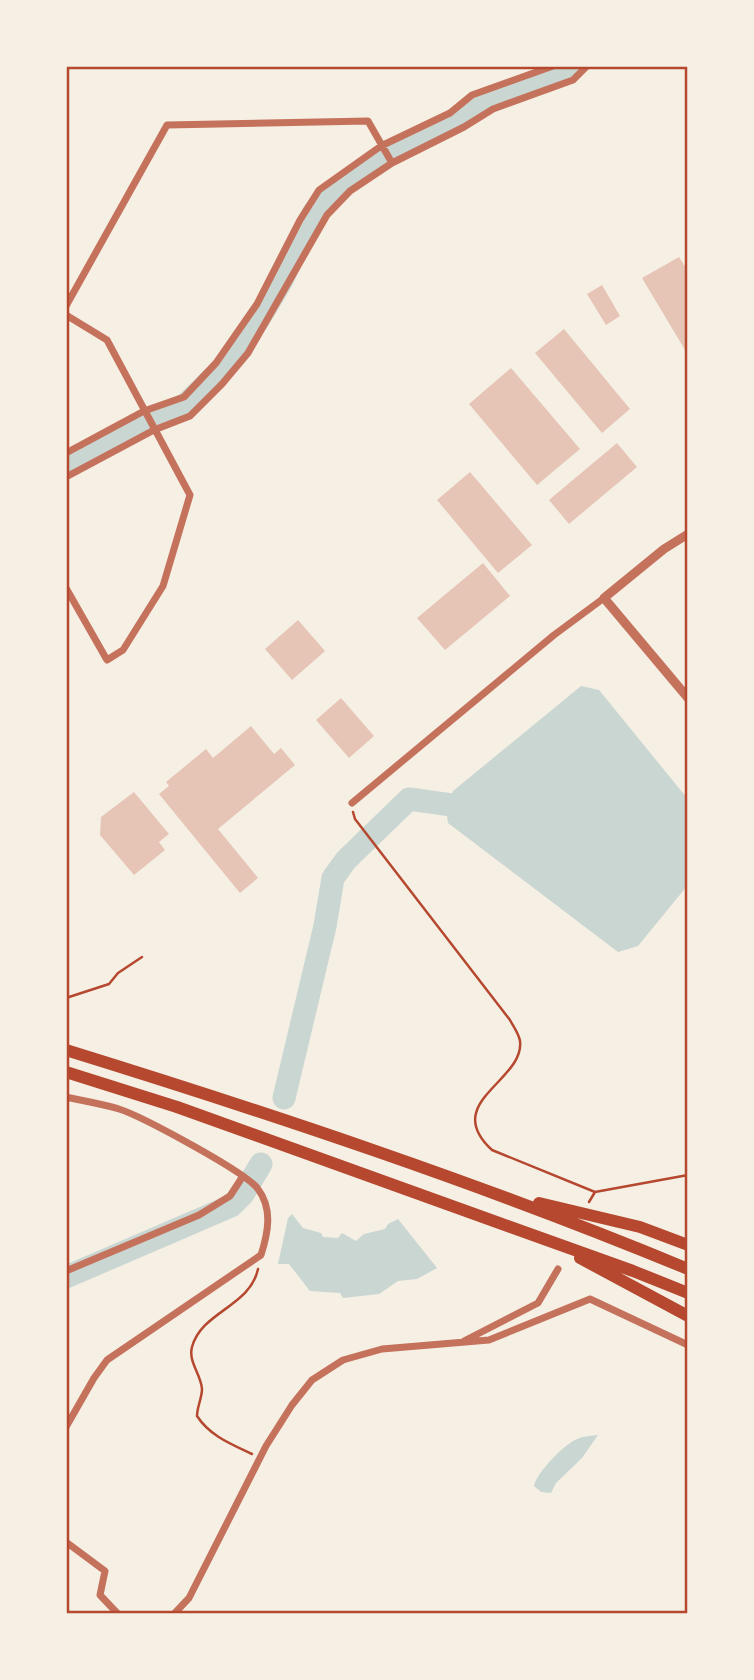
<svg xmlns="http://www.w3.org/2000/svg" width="754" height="1680" viewBox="0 0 754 1680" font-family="Bitter,serif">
  <rect width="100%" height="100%" fill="#f6efe4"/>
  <path fill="#c9d6d2" d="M581,686L599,690L687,798V886L638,946L618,952L448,823L446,808L453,791Z
    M292,1214L303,1228L321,1233L323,1237L338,1238L342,1233L356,1241L364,1234L385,1229L388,1224L398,1219L437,1268L417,1279L398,1281L379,1294L343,1298L340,1293L310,1291L289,1264H278L288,1218Z
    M598,1435L582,1458L556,1483L551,1493L541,1492L534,1486C537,1472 563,1446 575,1440C582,1436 590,1436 598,1435Z"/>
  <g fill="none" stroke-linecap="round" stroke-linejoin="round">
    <path stroke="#c9d6d2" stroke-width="23" d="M66,464L186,404L224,367L257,322L281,282L314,212L335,190L396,148L456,120L496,98L567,73L573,66
      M284,1098L325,926L333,878L346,860L409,799L473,808
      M66,1277L231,1206L243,1194L261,1164"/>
  </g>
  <path fill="#e6c5b7" d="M679,257L688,271V355L642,278Z
    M602,285L620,316L606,325L587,294Z
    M564,329L630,409L602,433L535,353Z
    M511,368L580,449L537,485L469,404Z
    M617,443L637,467L569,524L549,500Z
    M470,472L532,545L498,573L437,500Z
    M483,563L510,596L445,650L417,618Z
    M298,620L325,651L292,680L265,649Z
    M341,698L374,736L349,758L316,720Z
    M251,726L274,754L281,748L295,765L218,829L258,878L240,893L159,794L169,786L166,782L206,749L213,758Z
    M134,792L169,834L159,842L165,850L134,875L100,835L101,817Z"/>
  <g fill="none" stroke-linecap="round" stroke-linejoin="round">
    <path stroke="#b5482f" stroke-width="2.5" d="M353,812L355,819L510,1020C513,1026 519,1034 520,1041C525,1081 440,1102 492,1150L595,1192
      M66,998L109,984L118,973L142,957
      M589,1202L595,1192L688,1175
      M252,1454C231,1444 210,1436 197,1416C197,1407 202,1398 202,1389C201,1374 188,1362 192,1347C202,1311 250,1307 258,1269"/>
    <path stroke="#c5725c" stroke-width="7" d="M66,306L167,125L368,121L392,163
      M66,315L107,340L190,495L163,586L123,650L107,660L66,588
      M66,453L144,411L184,397L216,363L257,304L300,220L319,190L381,146L450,113L472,95L553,66
      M66,477L154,430L190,416L222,384L248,353L327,215L350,191L392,163L464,127L493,109L573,80L587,66
      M352,803L554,635L604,598
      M66,1097C84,1101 102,1104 119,1109C141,1116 246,1172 258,1189C273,1209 268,1233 261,1255L107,1360L94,1378L66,1427
      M66,1271L199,1215L230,1196L243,1176
      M464,1341L538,1303L558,1269
      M66,1542L105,1571L100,1595L118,1614
      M174,1614L189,1598L266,1446L292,1405L312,1380L343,1360L382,1349L489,1340L590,1299L688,1345"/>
    <path stroke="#c5725c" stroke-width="9" d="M688,534L664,549L604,598L688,698"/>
    <path stroke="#b5482f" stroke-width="12" d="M66,1050C276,1115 485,1185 688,1269
      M66,1072L177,1107L633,1271L688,1293
      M539,1203L640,1227L688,1245
      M580,1258L688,1316"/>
  </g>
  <rect width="754" height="1680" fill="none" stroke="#f6efe4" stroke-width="136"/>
  <rect x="68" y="68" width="618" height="1544" fill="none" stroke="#b5482f" stroke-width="2.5"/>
</svg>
